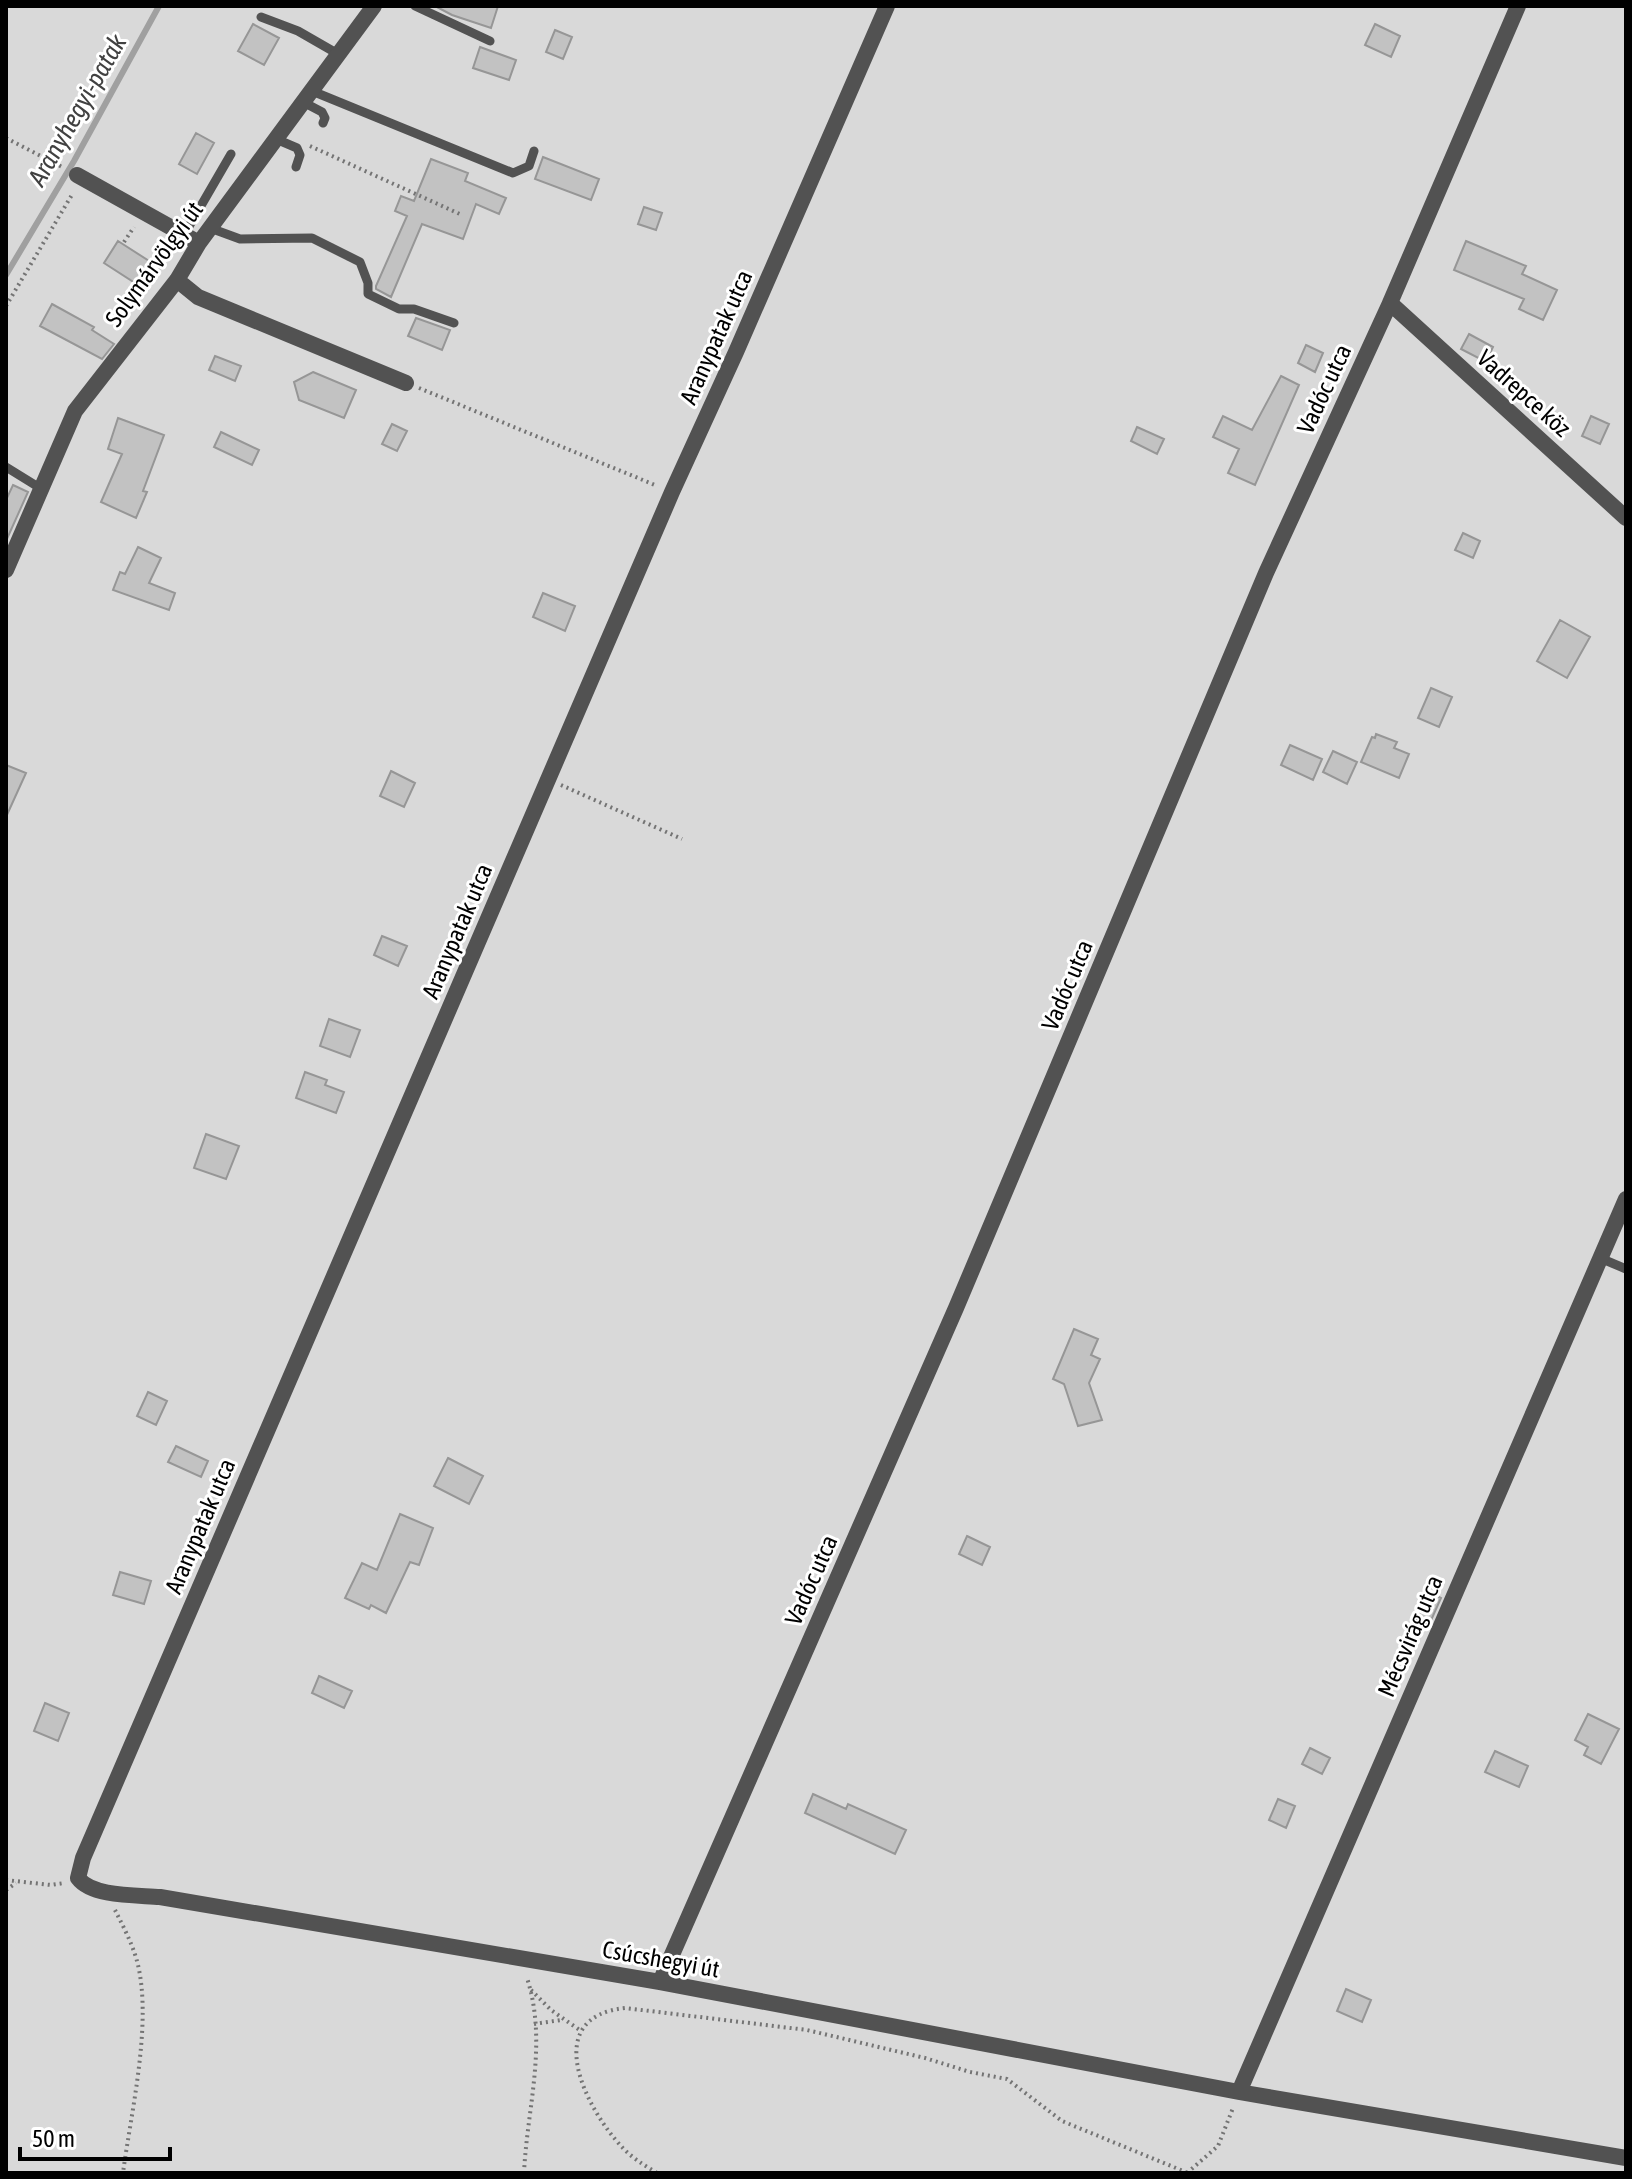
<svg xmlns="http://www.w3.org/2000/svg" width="1632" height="2179" viewBox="0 0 1632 2179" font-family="'Asap Condensed',sans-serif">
  <rect width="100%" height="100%" fill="#fff"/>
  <path fill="#d9d9d9" d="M6,6H1626V2173H6Z"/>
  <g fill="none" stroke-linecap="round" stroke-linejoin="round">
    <path stroke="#a0a0a0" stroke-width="6" d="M6,275L74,161L159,6"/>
  </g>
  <path fill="#c2c2c2" stroke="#969696" stroke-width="2" d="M435,6H498L491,28L452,15Z
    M253,24L279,38L264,65L238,51Z
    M1375,24L1400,36L1391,57L1365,45Z
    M555,30L572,37L563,59L546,52Z
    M480,47L516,60L509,80L473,68Z
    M196,133L214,143L197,174L179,164Z
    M543,157L599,179L591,200L535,179Z
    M431,159L468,173L465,181L506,198L499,214L476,204L463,239L422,224L391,297L376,289V286L407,216L395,211L401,196L414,201Z
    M644,207L662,213L656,230L638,224Z
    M118,241L160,268L146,290L104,263Z
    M1466,241L1526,266L1522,274L1557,290L1543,320L1519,309L1524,299L1454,270Z
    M52,304L94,327L92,330L114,344L102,359L40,326Z
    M416,318L450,330L442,350L408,336Z
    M1469,334L1493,347L1486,362L1461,349Z
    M1306,345L1323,353L1315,372L1298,363Z
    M215,356L241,366L235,381L209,370Z
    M313,372L356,390L344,418L299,400L294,382Z
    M1281,376L1299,385L1255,485L1228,473L1239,449L1213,437L1223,416L1252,430Z
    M1591,416L1609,424L1600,444L1582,436Z
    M118,418L164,435L143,491L147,492L136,518L101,502L122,454L108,449Z
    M392,424L407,431L397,451L382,444Z
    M1137,427L1164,439L1157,454L1131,441Z
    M221,432L259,450L252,465L214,447Z
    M13,485L28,492L6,541V500Z
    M1463,533L1480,541L1473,558L1455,550Z
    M138,547L161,558L149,583L175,593L169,610L113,590L120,572L125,574Z
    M543,593L575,606L565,631L533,617Z
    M1560,620L1590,637L1567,678L1537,661Z
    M1431,688L1452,697L1439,727L1418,718Z
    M1376,734L1397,742L1394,748L1409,754L1399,778L1361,762L1372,737L1375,738Z
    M1290,745L1322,759L1313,780L1281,765Z
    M1333,751L1357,762L1347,784L1323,772Z
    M6,765L26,773L6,817Z
    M391,771L415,783L404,807L380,796Z
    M382,936L407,946L398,966L374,955Z
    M329,1019L360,1030L350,1057L320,1046Z
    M305,1072L327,1080L325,1085L344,1092L336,1113L296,1098Z
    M206,1134L239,1146L226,1179L194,1168Z
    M1074,1329L1098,1339L1091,1355L1100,1359L1089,1383L1102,1420L1078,1426L1064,1384L1053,1379Z
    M148,1392L167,1401L156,1425L137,1416Z
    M176,1446L208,1461L201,1477L168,1462Z
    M448,1458L483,1476L469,1504L434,1486Z
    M400,1514L433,1528L419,1565L410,1562L386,1613L371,1605L369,1609L345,1598L362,1563L377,1570Z
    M967,1536L990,1547L982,1565L959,1554Z
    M120,1572L151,1581L144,1604L113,1595Z
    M1429,1592L1441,1598L1429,1625L1417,1619Z
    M319,1676L352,1691L344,1708L312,1693Z
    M45,1703L69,1713L58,1741L34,1731Z
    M1588,1714L1619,1729L1601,1764L1584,1755L1588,1747L1575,1740Z
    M1310,1748L1330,1758L1322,1774L1302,1764Z
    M1495,1751L1528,1766L1519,1787L1485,1772Z
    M813,1794L846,1809L848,1804L906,1830L895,1854L805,1813Z
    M1278,1799L1295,1806L1286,1828L1269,1820Z
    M1346,1989L1371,2000L1362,2022L1337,2011Z"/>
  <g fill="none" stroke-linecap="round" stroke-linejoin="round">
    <path stroke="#747474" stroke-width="4" stroke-dasharray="2 4" stroke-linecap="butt" d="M6,138L64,168
      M310,146L462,215
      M124,242L134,227
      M6,306L73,193
      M419,388L655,485
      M561,785L682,839
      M6,1880L51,1885L64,1883
      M6,1890L16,1883
      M115,1910C123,1926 132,1943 137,1961C153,2021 131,2112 123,2173
      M531,1990L551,2010L581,2031
      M534,2024L561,2020
      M524,2173C527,2108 548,2043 527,1978
      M657,2173C644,2165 632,2158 622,2147C586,2109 539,2017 625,2008L807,2030L925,2058L970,2072L1007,2079L1062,2121L1188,2173
      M1187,2173L1218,2146L1233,2108"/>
    <path stroke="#525252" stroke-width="9" d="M415,6L490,41
      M261,17L298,31L338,54
      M312,91L513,173L529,166L534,151
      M303,102L322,112L325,118L323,123
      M276,139L297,148L300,155L296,167
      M210,228L240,239L312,238L360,262L368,283V294L399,309H414L454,323
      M184,235L231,154
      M6,467L40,488
      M1600,1258L1626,1269"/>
    <path stroke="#525252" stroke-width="16" d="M887,6L736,352L672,492L83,1858L78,1878C92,1897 137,1895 160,1897L660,1982L1239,2092L1626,2158
      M77,175L199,243
      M177,280L198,297L406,383
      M1390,303L1626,518
      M6,570L75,411L177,280L199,243L374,6
      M660,1982L956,1308L1266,573L1390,303L1518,6
      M1239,2092L1626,1199"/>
  </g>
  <g text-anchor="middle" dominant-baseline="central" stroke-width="6" stroke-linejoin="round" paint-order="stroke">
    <g font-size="24" fill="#000" stroke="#fff">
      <text transform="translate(154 264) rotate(-54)">Solymárvölgyi út</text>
      <text transform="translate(716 337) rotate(-66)">Aranypatak utca</text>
      <text transform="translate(1324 389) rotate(-65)">Vadóc utca</text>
      <text transform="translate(1524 393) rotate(42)">Vadrepce köz</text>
      <text transform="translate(457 931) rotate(-67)">Aranypatak utca</text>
      <text transform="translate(1067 985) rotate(-67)">Vadóc utca</text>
      <text transform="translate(200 1526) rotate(-67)">Aranypatak utca</text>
      <text transform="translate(811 1580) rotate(-66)">Vadóc utca</text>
      <text transform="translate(1410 1636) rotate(-67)">Mécsvirág utca</text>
      <text transform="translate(661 1959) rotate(10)">Csúcshegyi út</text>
    </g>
    <g font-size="26" font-style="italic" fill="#414141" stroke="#fff">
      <text transform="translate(77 110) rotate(-60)">Aranyhegyi-patak</text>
    </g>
  </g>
  <rect width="1632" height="2179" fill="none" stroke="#000000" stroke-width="16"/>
  <path d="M20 2147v12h150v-12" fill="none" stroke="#000000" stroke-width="4"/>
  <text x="32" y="2147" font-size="24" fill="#000000" stroke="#ffffff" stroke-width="6" paint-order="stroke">50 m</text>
</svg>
